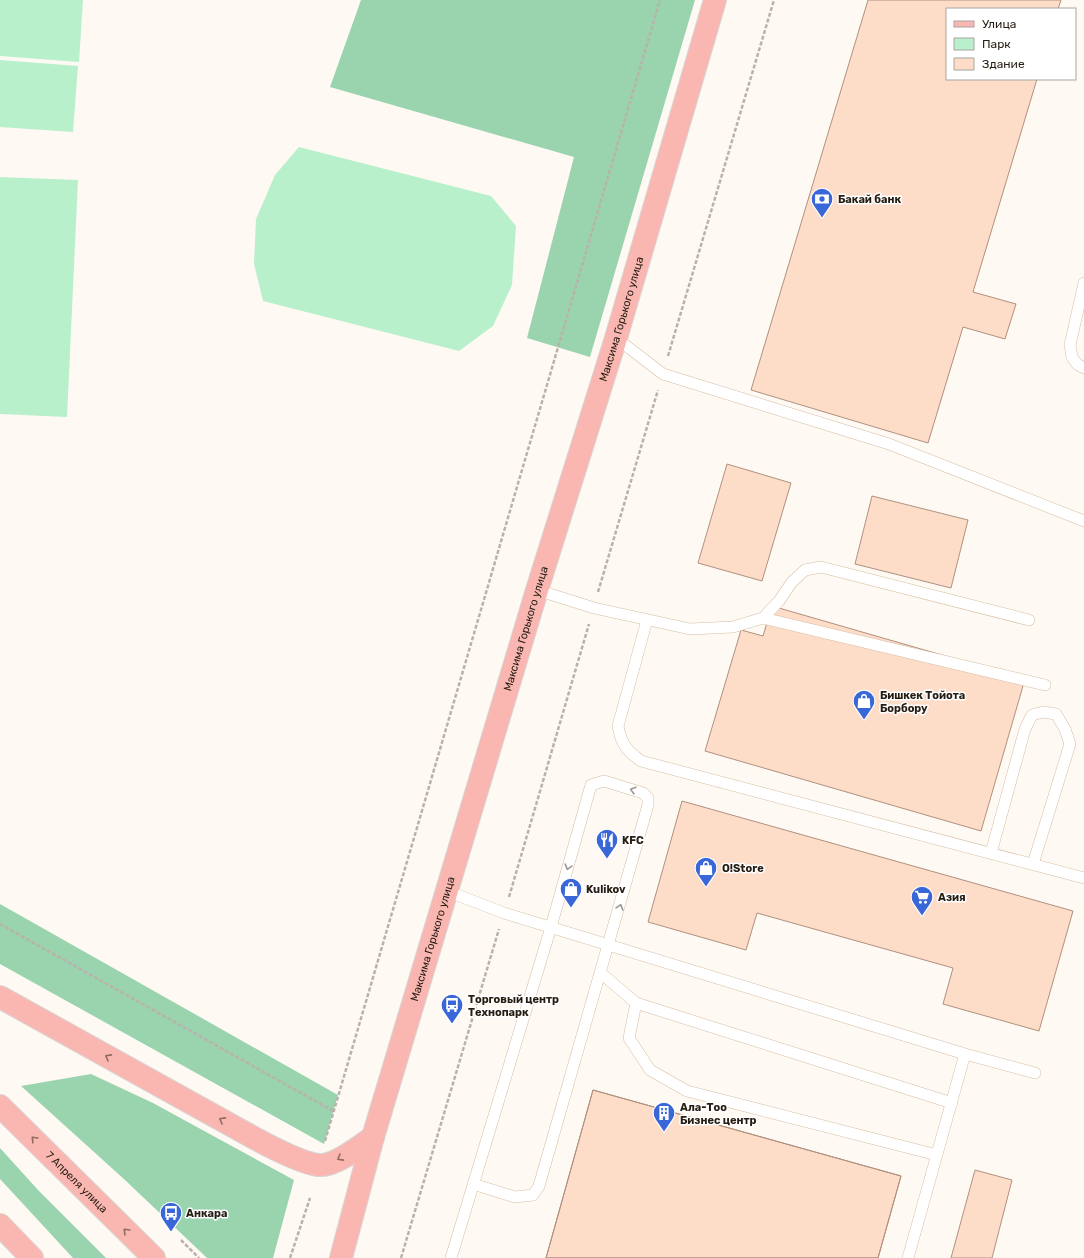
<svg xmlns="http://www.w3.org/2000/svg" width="1084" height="1258" viewBox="0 0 1084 1258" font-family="Rubik,sans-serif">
  <rect width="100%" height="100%" fill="#fef9f3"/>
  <path fill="#b8f0cc" d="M0,0H83L79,62L0,56Z
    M0,60L78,66L73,132L0,127Z
    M299,147L491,196L516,226L512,285L493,326L459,351L263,301L254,264L256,219L275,175Z
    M0,177L78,180L67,417L0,414Z"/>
  <path fill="#9ad4af" d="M361,0H695L590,357L527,338L574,157L330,87Z
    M0,904L338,1095L324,1144L0,964Z
    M91,1074L153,1103L294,1180L273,1258H207L125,1180L21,1086Z
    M0,1148L39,1191L106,1258H73L0,1179Z"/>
  <path fill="#fddcc8" stroke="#af917e" d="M868,0H1061L1058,9H947V79H1037L973,292L1016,304L1005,339L963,327L928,443L751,390Z
    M727,464L791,483L762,581L698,563Z
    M872,496L968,520L951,588L855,564Z
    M772,606L1025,679L981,831L705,751L741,630L763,636Z
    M682,801L1073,911L1039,1031L943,1004L953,968L757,913L746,950L648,922Z
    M593,1090L901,1176L878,1258H546Z
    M593,1090L901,1176L878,1258H546Z
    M975,1170L1012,1180L992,1258H951Z"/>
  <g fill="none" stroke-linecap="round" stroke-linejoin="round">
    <g stroke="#d6bea4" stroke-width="12">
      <path id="service" d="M1084,283L1070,345L1072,357L1077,364L1084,368
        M616,338L663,374L889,444L1084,521
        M537,590L594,608L690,629L733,627L763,618L779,601L792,582L805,570L821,567L1029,620
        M763,618L1045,685
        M647,620L618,726C621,744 627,751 641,761L1084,878
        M991,853L1025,729L1032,715L1043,712L1056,714L1065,729L1070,744L1033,864
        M447,891L504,913L965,1054L908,1258
        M601,973L636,1003L629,1038L650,1070L687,1091L937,1155
        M636,1003L952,1103
        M965,1054L1035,1073
        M451,1258L551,927L591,785L604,781L643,793L648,798V805L539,1186L533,1195L515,1197L473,1184"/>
    </g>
    <g stroke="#d8d6d5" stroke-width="24">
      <g id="primary">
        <path d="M0,997L256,1139C271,1147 302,1163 318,1165C335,1167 360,1146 373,1137"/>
        <path id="s1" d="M0,1106L154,1258"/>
        <path d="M0,1225L32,1258"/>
        <path id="s2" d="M341,1258L373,1137L537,590L616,338L715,0"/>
      </g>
    </g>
    <path stroke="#b9b2ab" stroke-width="2.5" stroke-dasharray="4 2" stroke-linecap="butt" d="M668,356L774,0
      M598,592L658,390
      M509,897L589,624
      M0,924L333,1111
      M325,1141L660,0
      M181,1240L199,1258
      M290,1258L310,1198
      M401,1258L499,929"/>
    <use href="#service" stroke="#fff" stroke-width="11"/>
    <use href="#primary" stroke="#fab6b1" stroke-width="22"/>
  </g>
  <defs><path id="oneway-chevron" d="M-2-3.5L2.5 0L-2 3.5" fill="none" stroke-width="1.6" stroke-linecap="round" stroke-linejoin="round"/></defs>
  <g stroke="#9d9995">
    <use href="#oneway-chevron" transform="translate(633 790) rotate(-164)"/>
    <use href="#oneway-chevron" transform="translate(568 867) rotate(106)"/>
    <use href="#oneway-chevron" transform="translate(620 907) rotate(-74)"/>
  </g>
  <g stroke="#906a62">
    <use href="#oneway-chevron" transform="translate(108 1057) rotate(-151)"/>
    <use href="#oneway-chevron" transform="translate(222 1120) rotate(-151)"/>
    <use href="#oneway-chevron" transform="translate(34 1139) rotate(-135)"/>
    <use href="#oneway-chevron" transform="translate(340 1158) rotate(151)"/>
    <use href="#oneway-chevron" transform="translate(126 1231) rotate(-135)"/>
  </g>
  <defs>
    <g id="bank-pin" transform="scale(1.15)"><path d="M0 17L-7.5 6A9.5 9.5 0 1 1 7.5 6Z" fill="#3a67d8" stroke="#fff"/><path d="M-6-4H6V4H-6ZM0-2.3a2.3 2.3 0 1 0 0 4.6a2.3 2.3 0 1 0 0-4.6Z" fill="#fff"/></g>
    <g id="shop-pin" transform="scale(1.15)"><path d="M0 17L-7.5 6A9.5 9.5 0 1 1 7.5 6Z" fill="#3a67d8" stroke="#fff"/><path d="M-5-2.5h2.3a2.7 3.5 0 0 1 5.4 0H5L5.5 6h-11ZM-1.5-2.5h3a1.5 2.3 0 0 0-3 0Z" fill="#fff"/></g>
    <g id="restaurant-pin" transform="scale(1.15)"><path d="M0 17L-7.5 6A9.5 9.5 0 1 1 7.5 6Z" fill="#3a67d8" stroke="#fff"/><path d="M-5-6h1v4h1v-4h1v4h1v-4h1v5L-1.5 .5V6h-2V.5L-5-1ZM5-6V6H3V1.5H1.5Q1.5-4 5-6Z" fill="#fff"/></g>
    <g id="supermarket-pin" transform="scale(1.15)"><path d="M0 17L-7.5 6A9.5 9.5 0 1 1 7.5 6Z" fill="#3a67d8" stroke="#fff"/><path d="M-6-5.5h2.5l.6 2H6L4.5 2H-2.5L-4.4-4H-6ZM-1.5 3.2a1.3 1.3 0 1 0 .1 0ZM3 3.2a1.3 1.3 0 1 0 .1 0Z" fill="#fff"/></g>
    <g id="bus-pin" transform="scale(1.15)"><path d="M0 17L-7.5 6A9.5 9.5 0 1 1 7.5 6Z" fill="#3a67d8" stroke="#fff"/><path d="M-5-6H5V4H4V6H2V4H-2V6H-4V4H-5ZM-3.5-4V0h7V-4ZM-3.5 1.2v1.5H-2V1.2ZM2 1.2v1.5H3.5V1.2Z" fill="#fff"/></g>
    <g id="building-pin" transform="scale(1.15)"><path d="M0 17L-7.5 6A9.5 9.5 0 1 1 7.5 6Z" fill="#3a67d8" stroke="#fff"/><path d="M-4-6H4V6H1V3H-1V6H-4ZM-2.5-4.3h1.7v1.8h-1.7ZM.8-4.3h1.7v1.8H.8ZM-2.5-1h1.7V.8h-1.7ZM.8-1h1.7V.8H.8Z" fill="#fff"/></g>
  </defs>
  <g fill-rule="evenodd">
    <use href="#bank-pin" x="822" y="199"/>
    <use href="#shop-pin" x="864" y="701"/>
    <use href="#restaurant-pin" x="607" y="840"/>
    <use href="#shop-pin" x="706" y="868"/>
    <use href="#shop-pin" x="571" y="889"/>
    <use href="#supermarket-pin" x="922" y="897"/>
    <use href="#bus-pin" x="452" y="1005"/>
    <use href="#building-pin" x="664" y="1113"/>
    <use href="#bus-pin" x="171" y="1213"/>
  </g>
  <g text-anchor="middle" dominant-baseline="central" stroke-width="3" stroke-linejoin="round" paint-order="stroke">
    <g font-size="11" font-weight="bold" fill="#261d13" stroke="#fff" text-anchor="start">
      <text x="838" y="199">Бакай банк</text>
      <text x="880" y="695">Бишкек Тойота<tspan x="880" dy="13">Борбору</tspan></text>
      <text x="622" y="840">KFC</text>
      <text x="722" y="868">O!Store</text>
      <text x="586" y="889">Kulikov</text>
      <text x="938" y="897">Азия</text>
      <text x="468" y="999">Торговый центр<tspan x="468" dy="13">Технопарк</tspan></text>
      <text x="680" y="1107">Ала-Тоо<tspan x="680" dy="13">Бизнес центр</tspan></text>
      <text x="186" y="1213">Анкара</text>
    </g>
    <g font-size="11" fill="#261d13" stroke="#fff">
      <text stroke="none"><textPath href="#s2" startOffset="980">Максима Горького улица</textPath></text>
      <text stroke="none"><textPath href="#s2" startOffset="656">Максима Горького улица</textPath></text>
      <text stroke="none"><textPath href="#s2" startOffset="332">Максима Горького улица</textPath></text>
      <text stroke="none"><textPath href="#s1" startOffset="108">7 Апреля улица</textPath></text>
    </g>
  </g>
  <rect x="946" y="8" width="130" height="72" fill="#ffffff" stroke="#a8a5a1"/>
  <rect x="954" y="21" width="20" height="6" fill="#fab6b1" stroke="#a8a5a1"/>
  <text x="982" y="28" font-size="12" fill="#261d13">Улица</text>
  <rect x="954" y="38" width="20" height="12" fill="#b8f0cc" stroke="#a8a5a1"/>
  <text x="982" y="48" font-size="12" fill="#261d13">Парк</text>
  <rect x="954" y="58" width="20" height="12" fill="#fddcc8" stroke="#a8a5a1"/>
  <text x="982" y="68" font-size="12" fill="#261d13">Здание</text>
</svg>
